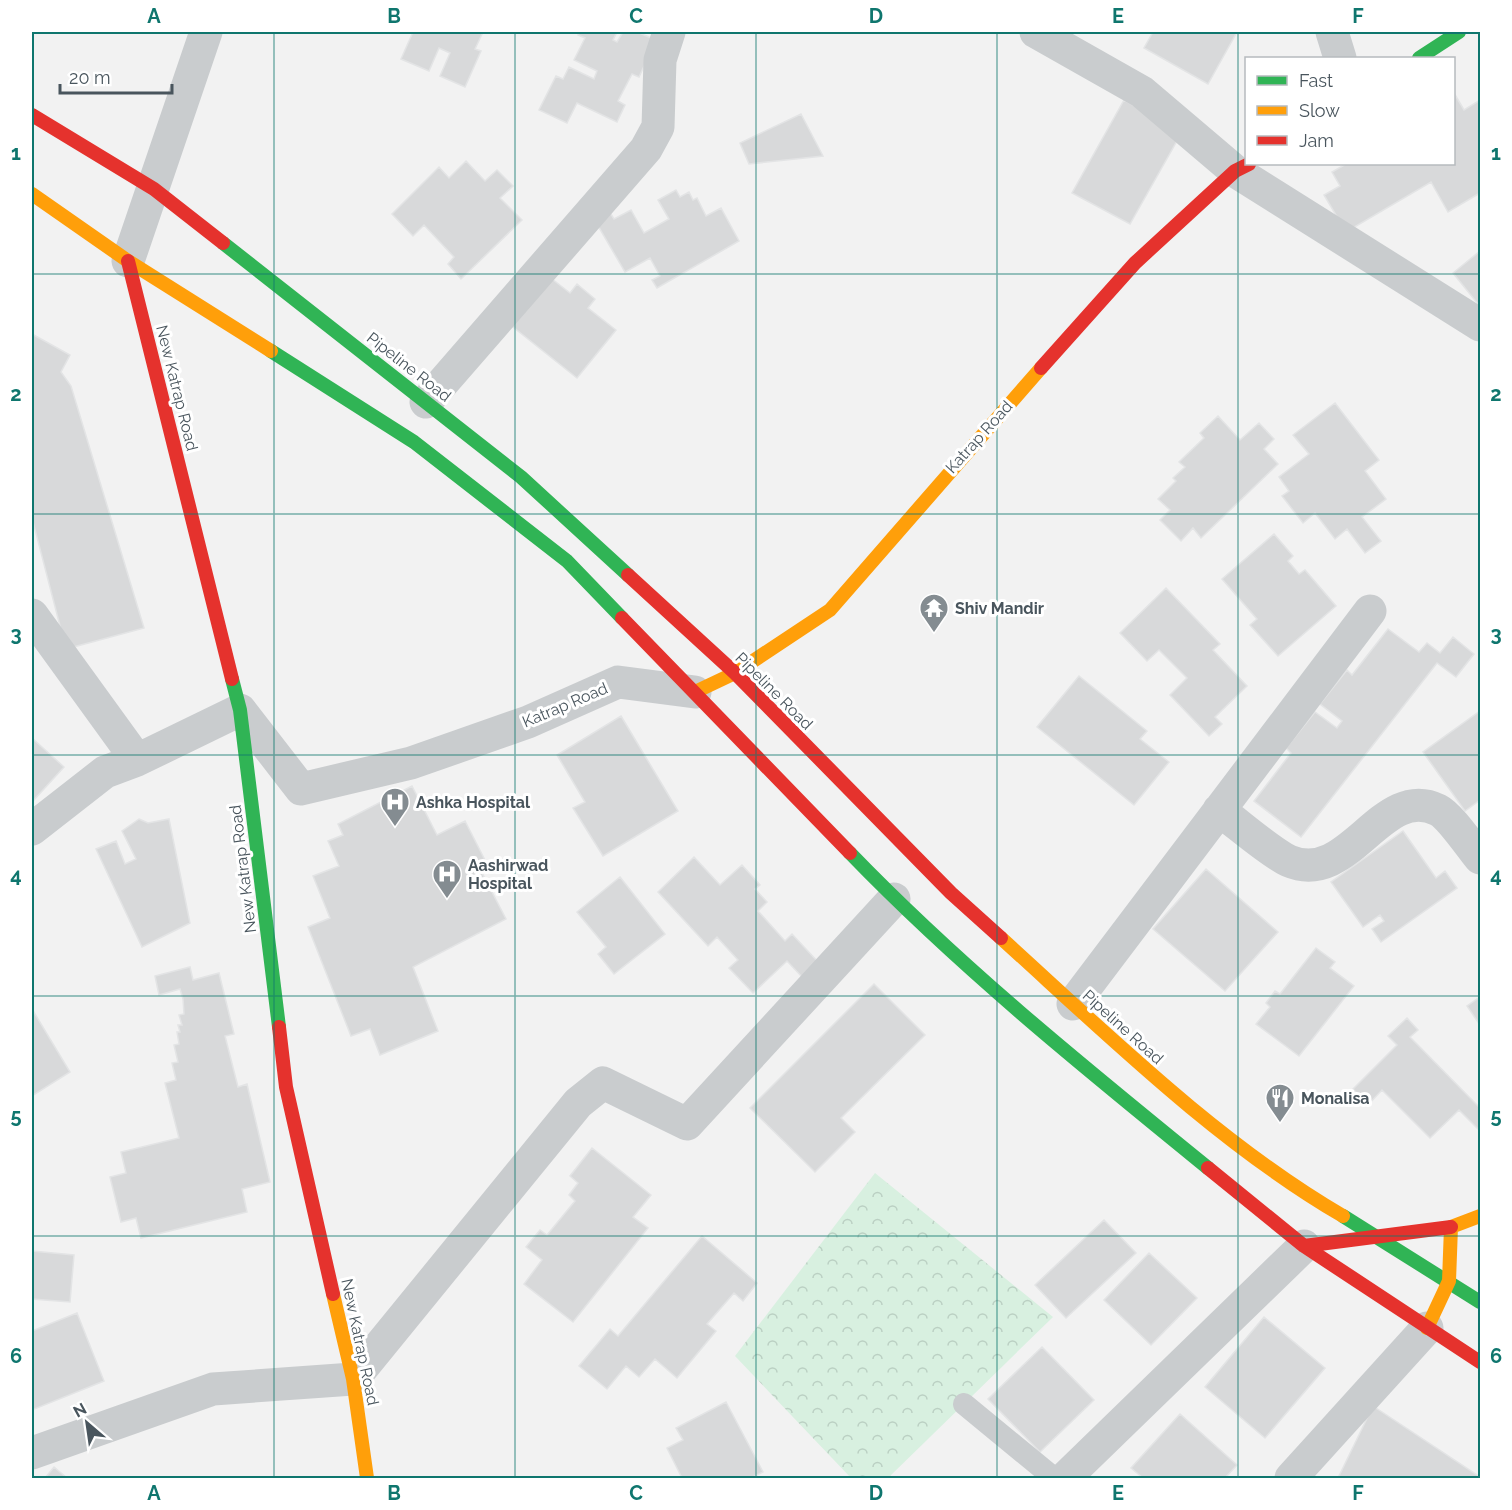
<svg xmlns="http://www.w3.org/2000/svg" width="1512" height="1510" viewBox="0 0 1512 1510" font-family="Raleway,sans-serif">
  <defs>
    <pattern id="forest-crowns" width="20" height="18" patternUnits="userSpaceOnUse" patternTransform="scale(1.5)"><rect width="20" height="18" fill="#d8f0e0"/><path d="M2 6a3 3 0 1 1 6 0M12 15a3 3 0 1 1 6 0" fill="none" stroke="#bbd0c3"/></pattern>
  </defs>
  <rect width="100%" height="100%" fill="#f2f2f2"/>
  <path fill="url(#forest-crowns)" d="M875,1173L1053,1317L888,1478H851L735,1356Z"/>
  <path fill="#d8d9da" stroke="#e3e4e5" stroke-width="1.5" d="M413,32H483L475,49L481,51L465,87L440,76L450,53L439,48L429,71L401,59Z
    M580,32H617L613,40L617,42L623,32H637L656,40L639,77L632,74L618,101L625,105L617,122L577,103L567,123L539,110L556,76L563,79L569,67L594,79L597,71L574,60L585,38L578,35Z
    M1153,32H1237L1208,84L1144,48Z
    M1454,93L1464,110L1480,100V193L1448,212L1431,182L1346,232L1324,195L1340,186L1332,172L1346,164H1454Z
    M1124,100L1182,132L1130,224L1072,193Z
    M801,114L823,156L749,164L740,143Z
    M466,161L485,181L497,170L513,186L500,198L522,220L461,279L448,264L454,257L424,225L413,236L392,214L439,167L449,178Z
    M676,190L680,197L689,192L693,200L697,198L706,216L721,208L739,241L657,288L652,280L660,276L650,258L625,272L594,219L609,211L614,219L631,210L644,233L669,219L658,200Z
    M1480,251V302L1478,304L1453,273Z
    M547,275L570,293L577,284L595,299L588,308L616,330L577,378L508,323Z
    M32,334L70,355L61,372L71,386L144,628L66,649L32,518Z
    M1335,403L1379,460L1365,471L1386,499L1362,517L1381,541L1365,553L1347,529L1335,539L1315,513L1303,523L1282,496L1289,491L1279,477L1309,454L1293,435Z
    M1218,416L1240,440L1259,423L1274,439L1264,449L1278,464L1201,538L1193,528L1181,541L1160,520L1170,510L1158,499L1176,481L1173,478L1185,467L1179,462L1204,438L1200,433Z
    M1274,534L1293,556L1288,561L1299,574L1305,570L1336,606L1278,656L1250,625L1257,619L1222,579Z
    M1166,588L1220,644L1213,650L1247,686L1215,717L1222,724L1209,736L1170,695L1187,678L1159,650L1147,661L1120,633Z
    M1388,629L1419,652L1427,643L1440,653L1453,637L1474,654L1456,677L1437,663L1301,837L1254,801L1291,753L1286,748L1315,712L1337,728L1342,721L1320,704L1347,670L1352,675Z
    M1079,676L1147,731L1140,739L1169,762L1134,805L1037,727Z
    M1480,711V800L1465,811L1423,752Z
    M621,716L678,811L603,856L573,808L585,802L557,755Z
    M32,738L64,767L32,802Z
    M412,786L437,835L465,821L487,864L479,867L506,919L413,967L438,1031L380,1055L370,1029L351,1036L308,927L330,918L313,876L339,866L328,841L343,835L338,824Z
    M139,819L148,823L169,819L190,923L142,947L96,849L116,841L125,864L136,859L122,831Z
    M1403,831L1436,878L1445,871L1457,888L1381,942L1372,929L1384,921L1380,915L1363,927L1331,882Z
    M694,857L720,885L742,865L760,885L755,889L767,902L758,911L785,941L792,934L819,963L803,978L787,961L753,993L729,968L738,960L717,937L708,946L658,892Z
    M1206,869L1278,932L1225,991L1153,929Z
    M620,877L665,934L614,974L598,954L606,947L577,912Z
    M1316,948L1335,962L1330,968L1354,986L1299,1056L1256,1024L1270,1007L1266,1003L1275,991L1280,994Z
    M190,967L193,980L219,973L234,1034L225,1036L238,1087L247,1084L270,1182L242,1189L247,1212L141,1238L136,1218L121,1222L110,1177L126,1173L121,1152L179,1138L165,1083L176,1080L172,1063L178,1062L174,1045L179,1044L177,1032H180L178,1025H182L179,1015L184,1014L183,999L180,989L159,995L155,976Z
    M874,984L925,1035L841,1118L855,1132L815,1172L750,1108Z
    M1480,997V1025L1467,1006Z
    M32,1009L70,1072L32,1096Z
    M1407,1018L1418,1030L1410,1037L1480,1108V1131L1459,1110L1430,1138L1382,1090L1368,1105L1353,1089L1397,1045L1388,1036Z
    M592,1148L651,1195L633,1217L648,1228L573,1322L524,1284L542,1260L526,1247L540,1230L547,1235L575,1201L569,1195L578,1183L570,1176Z
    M1104,1220L1136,1253L1066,1318L1035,1285Z
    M702,1236L757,1283L743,1301L734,1293L707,1324L716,1331L677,1378L655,1359L639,1377L626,1366L607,1389L579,1366L610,1329L618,1336Z
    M32,1251L74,1255L70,1302L32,1299Z
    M1149,1253L1197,1298L1151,1345L1104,1300Z
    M77,1313L104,1381L32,1410V1331Z
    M1264,1317L1325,1368L1265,1438L1205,1387Z
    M1042,1347L1094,1400L1040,1452L988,1399Z
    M726,1402L763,1472L751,1478H682L667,1448L683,1440L676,1428Z
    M1373,1406L1480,1477V1478H1338Z
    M1180,1414L1237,1465L1225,1478H1143L1131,1468Z
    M54,1467L67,1478H45Z"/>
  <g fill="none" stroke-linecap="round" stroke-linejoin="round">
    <path stroke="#c9ccce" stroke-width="22" d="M964,1404L1054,1478"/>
    <path stroke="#c9ccce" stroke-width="33" d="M1036,32L1142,92L1235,171L1480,325
      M1332,32L1340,58
      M128,261L206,32
      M426,402L646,149L658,127L660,60L669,32
      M32,615L137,760
      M1219,810C1237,823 1271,853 1289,861C1350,887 1381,782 1438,810C1450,816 1470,846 1480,858
      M32,829L105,772L137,760L240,710L301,789L411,763L528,722L618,682L695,692
      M1073,1004L1370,611
      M32,1453L213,1389L353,1379L578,1103L603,1083L687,1124L894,899
      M1065,1478L1304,1246
      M1291,1478L1427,1328"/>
    <path stroke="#30b455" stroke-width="14" d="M1419,58L1459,32
      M223,243L521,477L628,575
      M271,351L414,442L567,561L622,618
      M232,679L240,710L279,1027
      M850,853C960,967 1085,1068 1208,1168
      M1343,1216L1480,1302"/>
    <path stroke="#ff9f0a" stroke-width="14" d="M32,194L128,261L271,351
      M695,692L735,673L830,610L1041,368
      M1001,938C1107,1034 1219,1144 1343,1216
      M333,1294L353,1379L367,1478
      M1427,1328L1449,1281L1451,1227L1480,1216"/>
    <path stroke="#e5322d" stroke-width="14" d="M32,115L154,189L223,243
      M128,261L232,679
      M1041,368L1135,263L1235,171L1249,164
      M628,575L735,673L951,893L1001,938
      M622,618L850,853
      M279,1027L286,1087L333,1294
      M1208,1168L1304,1246L1480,1362
      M1304,1246L1451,1227"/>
  </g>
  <path fill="none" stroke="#0f766e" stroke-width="1.5" stroke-opacity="0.55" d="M274,32V1478M515,32V1478M756,32V1478M997,32V1478M1238,32V1478M32,274H1480M32,514H1480M32,755H1480M32,996H1480M32,1236H1480"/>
  <defs>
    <g id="temple-pin" transform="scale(1.5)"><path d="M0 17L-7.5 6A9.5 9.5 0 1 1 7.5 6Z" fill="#848c91" stroke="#fff"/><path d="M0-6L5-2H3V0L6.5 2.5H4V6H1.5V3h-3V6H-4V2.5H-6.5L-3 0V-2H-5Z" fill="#fff"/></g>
    <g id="hospital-pin" transform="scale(1.5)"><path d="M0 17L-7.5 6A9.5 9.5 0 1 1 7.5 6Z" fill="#848c91" stroke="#fff"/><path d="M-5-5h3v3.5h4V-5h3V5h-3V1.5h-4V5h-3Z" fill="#fff"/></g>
    <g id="restaurant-pin" transform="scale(1.5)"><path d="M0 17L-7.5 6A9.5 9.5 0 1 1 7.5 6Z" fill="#848c91" stroke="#fff"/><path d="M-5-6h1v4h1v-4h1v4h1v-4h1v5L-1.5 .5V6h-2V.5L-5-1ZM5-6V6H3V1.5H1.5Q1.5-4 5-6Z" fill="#fff"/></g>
  </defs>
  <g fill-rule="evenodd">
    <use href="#temple-pin" x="934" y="608"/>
    <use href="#hospital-pin" x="395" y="802"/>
    <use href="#hospital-pin" x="447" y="874"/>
    <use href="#restaurant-pin" x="1280" y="1098"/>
  </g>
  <g text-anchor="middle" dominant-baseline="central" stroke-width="6" stroke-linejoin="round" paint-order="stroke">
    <g font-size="16" fill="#49555d" stroke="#fff">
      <text transform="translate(409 367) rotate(38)">Pipeline Road</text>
      <text transform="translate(177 388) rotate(76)">New Katrap Road</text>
      <text transform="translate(979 437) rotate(-48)">Katrap Road</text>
      <text transform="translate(774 691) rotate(45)">Pipeline Road</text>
      <text transform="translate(565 705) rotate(-23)">Katrap Road</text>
      <text transform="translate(243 869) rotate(-97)">New Katrap Road</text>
      <text transform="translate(1123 1027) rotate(42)">Pipeline Road</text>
      <text transform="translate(360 1342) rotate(78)">New Katrap Road</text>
    </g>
    <g font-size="16" font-weight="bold" fill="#49555d" stroke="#fff" text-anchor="start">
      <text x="955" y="608">Shiv Mandir</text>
      <text x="416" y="802">Ashka Hospital</text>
      <text x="468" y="865">Aashirwad<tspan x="468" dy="18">Hospital</tspan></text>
      <text x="1301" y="1098">Monalisa</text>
    </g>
  </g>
  <rect width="1512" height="1510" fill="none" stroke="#ffffff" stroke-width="66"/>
  <rect x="1245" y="57" width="210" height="108" fill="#ffffff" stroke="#b6bbbe" stroke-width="1.5"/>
  <rect x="1257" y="76" width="30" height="9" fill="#30b455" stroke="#b6bbbe" stroke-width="1.5"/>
  <text x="1299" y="87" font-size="18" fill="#49555d">Fast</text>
  <rect x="1257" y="106" width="30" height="9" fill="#ff9f0a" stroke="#b6bbbe" stroke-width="1.5"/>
  <text x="1299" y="117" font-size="18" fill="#49555d">Slow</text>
  <rect x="1257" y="136" width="30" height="9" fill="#e5322d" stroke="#b6bbbe" stroke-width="1.5"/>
  <text x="1299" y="147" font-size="18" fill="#49555d">Jam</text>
  <g transform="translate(87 1423) rotate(331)" stroke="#ffffff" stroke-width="4.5" paint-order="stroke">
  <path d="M0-4.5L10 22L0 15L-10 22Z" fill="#49555d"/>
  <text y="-9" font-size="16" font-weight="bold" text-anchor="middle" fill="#49555d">N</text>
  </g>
  <path d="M60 84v9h112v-9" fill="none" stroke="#49555d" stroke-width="3"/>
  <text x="69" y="84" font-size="18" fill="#49555d" stroke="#ffffff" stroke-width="4.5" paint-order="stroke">20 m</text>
  <rect x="33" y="33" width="1446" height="1444" fill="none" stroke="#0f766e" stroke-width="2"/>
  <g font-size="20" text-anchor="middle" font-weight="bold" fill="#0f766e">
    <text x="154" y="23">A</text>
    <text x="394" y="23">B</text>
    <text x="636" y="23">C</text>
    <text x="876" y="23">D</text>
    <text x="1118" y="23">E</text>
    <text x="1358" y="23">F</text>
    <text x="16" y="160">1</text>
    <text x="1496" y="160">1</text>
    <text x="16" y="401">2</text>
    <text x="1496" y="401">2</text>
    <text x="16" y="641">3</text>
    <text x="1496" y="641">3</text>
    <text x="16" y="882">4</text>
    <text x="1496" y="882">4</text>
    <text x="16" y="1123">5</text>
    <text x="1496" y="1123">5</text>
    <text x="16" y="1363">6</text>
    <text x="1496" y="1363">6</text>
    <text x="154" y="1500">A</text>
    <text x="394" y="1500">B</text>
    <text x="636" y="1500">C</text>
    <text x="876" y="1500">D</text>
    <text x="1118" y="1500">E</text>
    <text x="1358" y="1500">F</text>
  </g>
</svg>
